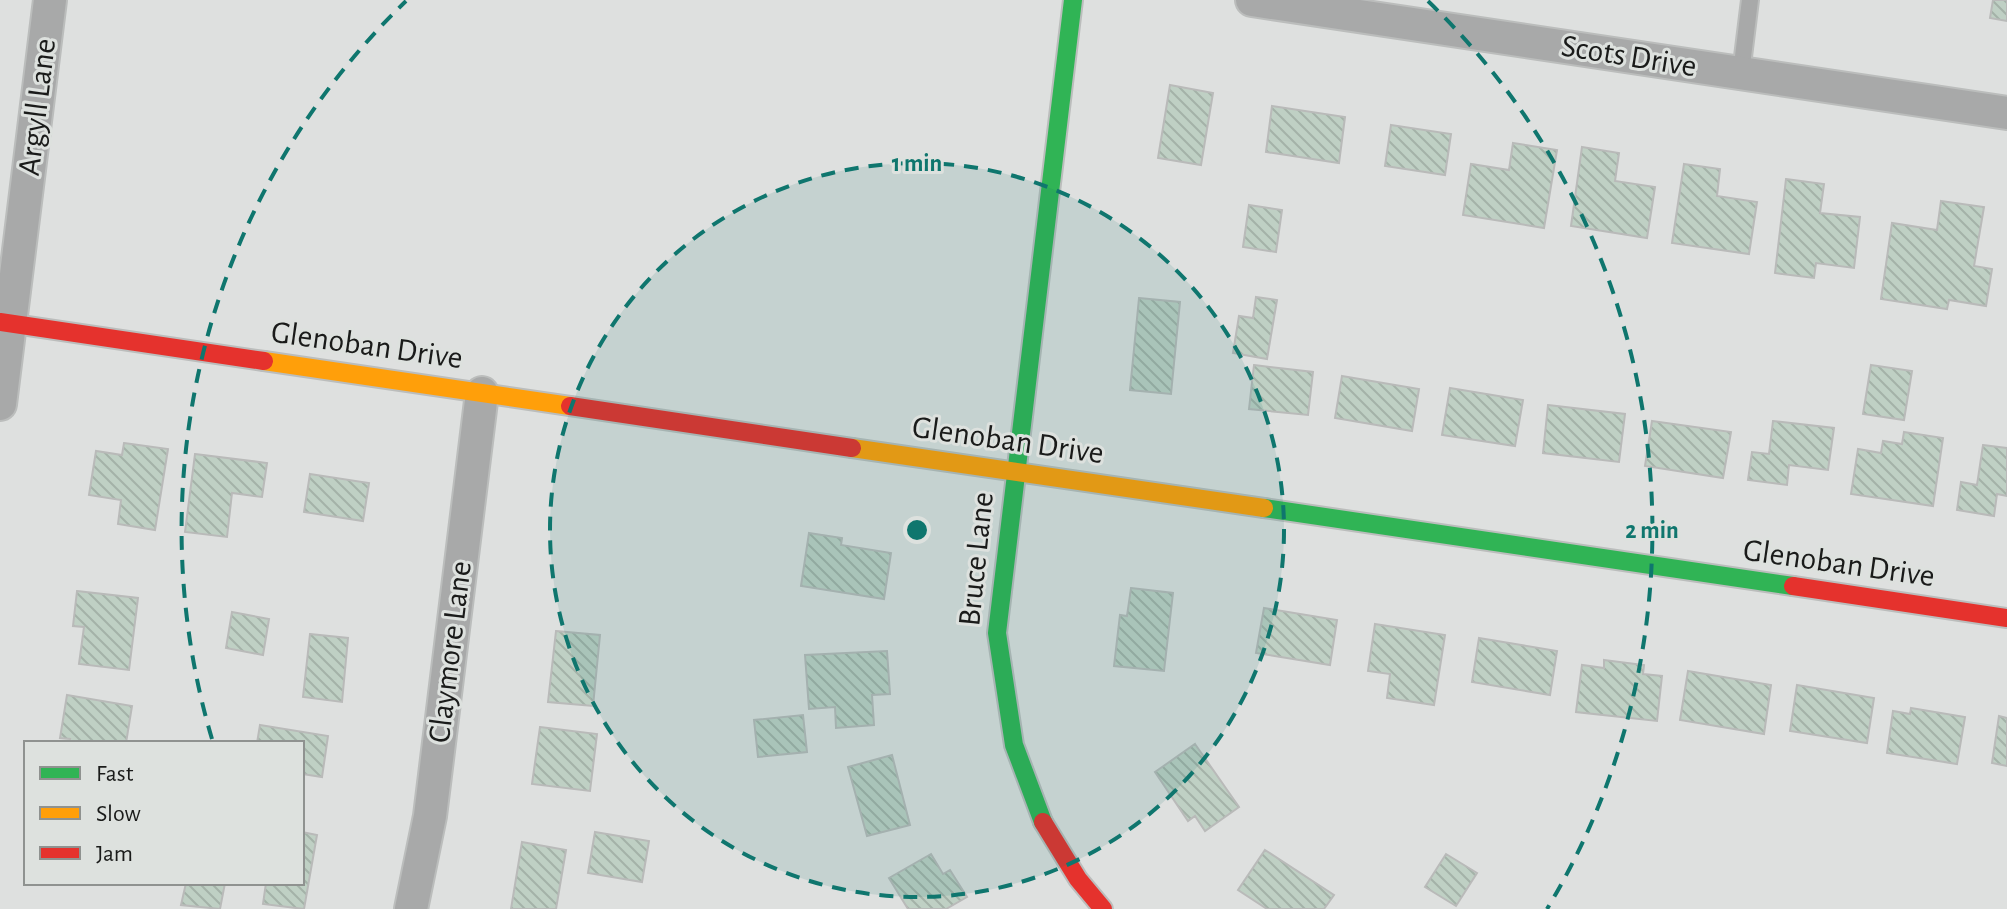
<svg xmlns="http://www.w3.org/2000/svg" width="2007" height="909" viewBox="0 0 2007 909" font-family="'Alegreya Sans',sans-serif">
  <defs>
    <pattern id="building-back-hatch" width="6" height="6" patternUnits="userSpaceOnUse" patternTransform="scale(2)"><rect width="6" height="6" fill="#bfd0c4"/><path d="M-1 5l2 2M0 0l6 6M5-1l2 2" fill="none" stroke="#a4b2a8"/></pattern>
  </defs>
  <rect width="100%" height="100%" fill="#dee0df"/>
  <path fill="url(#building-back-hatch)" stroke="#b9bab9" stroke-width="2" d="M1993,0H2007V21L1990,18Z
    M1170,85L1213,93L1201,165L1158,158Z
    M1272,106L1345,117L1339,163L1266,152Z
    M1391,125L1451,134L1445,175L1385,166Z
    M1513,143L1557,150L1544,228L1463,215L1471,164L1509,170Z
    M1582,147L1619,153L1615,181L1655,187L1647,238L1571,226Z
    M1684,164L1720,169L1717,196L1757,202L1749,254L1672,243Z
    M1786,179L1824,184L1820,213L1860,217L1854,268L1816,263L1814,278L1775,273Z
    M1941,201L1984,207L1974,266L1992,269L1986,306L1949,300L1947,309L1881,299L1892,223L1937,230Z
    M1249,205L1282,210L1276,252L1243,247Z
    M1256,297L1277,300L1267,359L1233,353L1239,316L1253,318Z
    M1139,298L1180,302L1171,394L1130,390Z
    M1254,365L1313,372L1308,415L1249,409Z
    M1871,365L1912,371L1904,420L1863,414Z
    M1342,376L1419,389L1412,431L1335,418Z
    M1450,388L1523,400L1515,446L1442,435Z
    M1548,405L1625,414L1619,462L1543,453Z
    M1652,421L1731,432L1723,478L1645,466Z
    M1773,421L1834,428L1828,470L1789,465L1787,485L1748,480L1752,452L1769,454Z
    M1904,432L1943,438L1933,506L1851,494L1858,449L1881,453L1883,441L1902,444Z
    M124,443L168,449L155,530L118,524L121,500L89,495L96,451L122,455Z
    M1983,445L2007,448V496L1997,494L1994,516L1957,510L1961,482L1977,485Z
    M195,454L267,463L262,497L232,493L227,537L185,532Z
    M310,474L369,483L363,521L304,512Z
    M809,533L842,538L841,545L891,553L884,599L801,586Z
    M1131,588L1173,593L1164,671L1114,666L1120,615L1127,616Z
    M77,591L138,598L129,670L79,664L84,627L73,626Z
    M1264,608L1337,620L1330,665L1256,653Z
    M232,612L269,619L263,655L226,648Z
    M1375,624L1445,635L1434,705L1387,698L1390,674L1368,671Z
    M556,631L600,635L593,706L548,702Z
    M310,634L348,638L342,702L303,697Z
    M1479,638L1557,651L1550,695L1472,682Z
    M887,651L890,694L872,695L874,725L836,728L835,707L809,709L805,655Z
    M1604,660L1644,665L1643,674L1662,676L1657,721L1576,712L1582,665L1604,668Z
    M1688,671L1771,685L1764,734L1680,720Z
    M1797,685L1874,698L1867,743L1790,731Z
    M67,695L132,706L126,743H69L70,739L60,738Z
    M1911,708L1965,717L1957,764L1887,753L1893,711L1910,714Z
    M803,715L807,752L758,757L754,720Z
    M1999,716L2007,718V766L1992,763Z
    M260,725L328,736L322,777L302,774V743H257Z
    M540,727L597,734L590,791L532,784Z
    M1195,744L1239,807L1205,831L1195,816L1188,821L1155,772Z
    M892,755L910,825L867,836L848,767Z
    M302,832L317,835L304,909L263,904L266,883H302Z
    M595,832L649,841L642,882L588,873Z
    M522,842L566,850L556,909H511Z
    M1265,850L1334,895L1324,909H1267L1238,890Z
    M931,854L943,874L950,870L967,897L946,909H908L889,878Z
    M1446,854L1477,873L1456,906L1425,887Z
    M186,883H225L220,909L181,905Z"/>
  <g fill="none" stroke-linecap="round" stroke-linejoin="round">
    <g stroke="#bbbdbc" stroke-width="20">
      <path id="lane" d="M1741,73L1750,0"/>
    </g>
    <g stroke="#bbbdbc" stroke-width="36">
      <path id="street" d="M1252,0L2007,113
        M0,404L50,0
        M411,909L430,816L482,393"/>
    </g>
    <g stroke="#bbbdbc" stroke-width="22">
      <path id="fast" d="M1264,508L1793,586
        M1043,822L1014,745L997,633L1073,0"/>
    </g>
    <g stroke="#bbbdbc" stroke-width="22">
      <path id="slow" d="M264,361L570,406
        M852,448L1264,508"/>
    </g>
    <g stroke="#bbbdbc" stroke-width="22">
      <path id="jam" d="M0,322L264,361
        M570,406L852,448
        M1793,586L2007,618
        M1043,822L1078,879L1103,909"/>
    </g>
    <use href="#lane" stroke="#a8a9a9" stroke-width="16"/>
    <use href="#street" stroke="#a8a9a9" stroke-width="32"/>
    <use href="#fast" stroke="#30b455" stroke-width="18"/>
    <use href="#slow" stroke="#ff9f0a" stroke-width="18"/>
    <use href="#jam" stroke="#e5322d" stroke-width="18"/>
  </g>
  <circle cx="917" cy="530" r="367" fill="#0f766e" fill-opacity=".12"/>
  <g fill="none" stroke="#0f766e" stroke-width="4" stroke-dasharray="14 10">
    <circle cx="917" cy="530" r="367"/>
    <path d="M212 739A735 735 0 0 1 406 1M1428 1A735 735 0 0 1 1547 909"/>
  </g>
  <g text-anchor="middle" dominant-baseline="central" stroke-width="6" stroke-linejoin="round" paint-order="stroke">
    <g font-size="32" fill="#1a1b1a" stroke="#dde1de">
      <text transform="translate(1629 56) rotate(9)">Scots Drive</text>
      <text transform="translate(37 107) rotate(-83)">Argyll Lane</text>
      <text transform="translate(367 345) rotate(8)">Glenoban Drive</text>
      <text transform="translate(1008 440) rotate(8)">Glenoban Drive</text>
      <text transform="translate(976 559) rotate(-84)">Bruce Lane</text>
      <text transform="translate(1839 563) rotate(8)">Glenoban Drive</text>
      <text transform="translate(450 652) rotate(-83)">Claymore Lane</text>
    </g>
  </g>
  <circle cx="917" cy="530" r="12" fill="#0f766e" stroke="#dde1de" stroke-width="4"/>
  <g font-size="24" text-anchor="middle" font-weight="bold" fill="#0f766e" stroke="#dde1de" stroke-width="6" stroke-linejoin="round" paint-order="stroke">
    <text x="917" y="171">1 min</text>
    <text x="1652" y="538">2 min</text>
  </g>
  <rect x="24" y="741" width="280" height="144" fill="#dde1de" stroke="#8f9290" stroke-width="2"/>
  <rect x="40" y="767" width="40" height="12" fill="#30b455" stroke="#8f9290" stroke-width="2"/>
  <text x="96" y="781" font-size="24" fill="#1a1b1a">Fast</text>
  <rect x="40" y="807" width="40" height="12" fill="#ff9f0a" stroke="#8f9290" stroke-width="2"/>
  <text x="96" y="821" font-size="24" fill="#1a1b1a">Slow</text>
  <rect x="40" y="847" width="40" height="12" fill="#e5322d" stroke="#8f9290" stroke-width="2"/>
  <text x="96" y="861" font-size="24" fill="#1a1b1a">Jam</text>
</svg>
